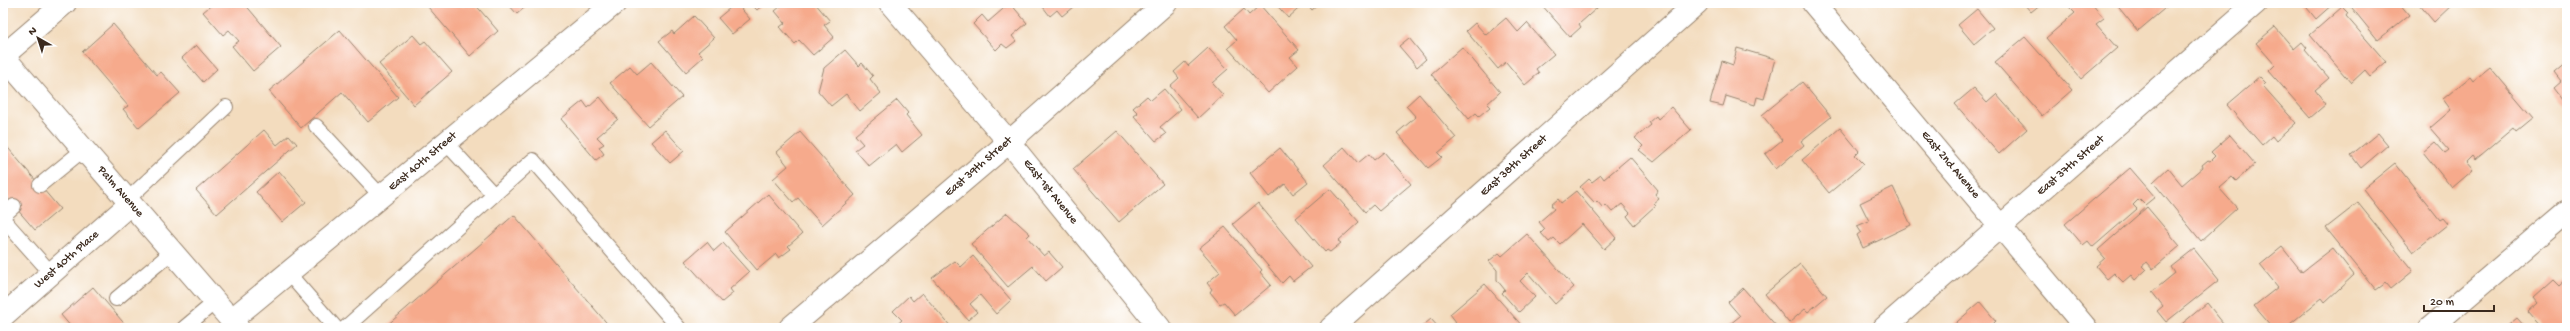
<svg xmlns="http://www.w3.org/2000/svg" width="2570" height="331" viewBox="0 0 2570 331" font-family="'Gochi Hand',sans-serif">
  <rect width="100%" height="100%" fill="#fff"/>
  <filter id="ink" filterUnits="userSpaceOnUse"><feTurbulence type="fractalNoise" baseFrequency=".025" numOctaves="2"/><feDisplacementMap in="SourceGraphic" scale="8" xChannelSelector="R" yChannelSelector="G"/><feConvolveMatrix kernelMatrix="1 2 1 2 8 2 1 2 1" color-interpolation-filters="sRGB"/></filter>
  <filter id="wash" filterUnits="userSpaceOnUse"><feTurbulence type="fractalNoise" baseFrequency=".012" numOctaves="4" result="noise"/><feDisplacementMap in="SourceGraphic" scale="16" xChannelSelector="R" yChannelSelector="G"/><feGaussianBlur stdDeviation="0.9" result="paint"/><feColorMatrix in="noise" values="0 0 0 0 0 0 0 0 0 0 0 0 0 0 0 0 0 1.4 0 .05"/><feComposite in="paint" operator="in"/></filter>
  <g filter="url(#wash)">
    <rect width="100%" height="100%" fill="#f3dcbe"/>
    <g id="blocks">
      <path fill="#f6aa8c" d="M214,3H244L281,47L253,71L232,46L239,41L229,30L223,35L203,12Z
        M433,3H460L463,7L467,3H474L498,31L470,56L428,7Z
        M507,3H530L517,14Z
        M736,3L750,19L732,34L718,18Z
        M750,3H765L757,10Z
        M785,3H815L830,21L824,25L834,37L813,55L799,40L795,44L780,27L785,23L775,11Z
        M1010,3L1027,23L1012,36L1016,41L1007,48L1002,44L996,50L973,24L982,15L988,22Z
        M1040,3H1070L1073,7L1062,16L1057,10L1050,16Z
        M1275,3H1305L1288,18Z
        M1306,3H1319V4L1312,10Z
        M1540,3H1559L1561,6L1564,3H1594L1598,7L1579,24L1581,27L1570,37Z
        M2023,3H2042L2031,12Z
        M2074,3H2091L2104,18L2096,24L2117,48L2081,79L2046,38L2075,13L2069,7Z
        M2115,3H2171L2138,31Z
        M2303,3H2334L2316,19Z
        M2348,3H2399L2409,15L2378,40Z
        M2418,3H2454L2434,22Z
        M1260,5L1299,50L1290,57L1298,66L1268,93L1228,48L1237,40L1225,26L1244,9L1249,15Z
        M2342,7L2348,13L2346,16L2386,62L2370,76L2365,70L2351,83L2310,35Z
        M1977,9L1993,28L1974,44L1958,25Z
        M694,16L714,38L698,52L703,57L686,72L659,41L672,31L674,34Z
        M1506,18L1518,32L1527,23L1554,54L1536,69L1539,73L1525,85L1506,62L1498,69L1466,31L1475,23L1486,35Z
        M113,24L157,75L161,72L180,93L139,128L123,109L128,106L82,52Z
        M2275,27L2294,49L2302,42L2307,48L2305,50L2329,78L2315,90L2326,104L2310,118L2269,71L2275,65L2256,43Z
        M340,30L398,97L368,122L342,92L301,128L269,91Z
        M413,35L421,44L425,41L452,72L414,105L379,64Z
        M2025,37L2072,90L2042,116L1995,62Z
        M1409,38L1426,59L1417,67L1399,46Z
        M196,45L217,69L203,82L182,58Z
        M1462,47L1500,92L1487,104L1490,107L1479,116L1476,113L1469,119L1431,74Z
        M1208,48L1228,69L1212,83L1223,95L1198,118L1170,86L1179,78L1174,72L1185,62L1188,66Z
        M1737,48L1775,59L1764,99L1757,97L1755,105L1726,96L1723,106L1710,103L1722,61L1733,65Z
        M845,50L859,66L862,63L868,70L873,76L870,79L881,93L860,111L846,94L831,106L818,91L824,68Z
        M2567,61V106L2553,88L2561,81L2554,72Z
        M651,62L682,97L648,126L610,83L630,66L637,74Z
        M2490,67L2533,118L2516,132L2513,128L2475,160L2472,156L2466,162L2473,170L2452,188L2423,152L2435,142L2445,153L2449,150L2430,128L2451,110L2443,99L2470,77L2473,81Z
        M2260,77L2266,83L2263,86L2296,123L2276,141L2272,136L2262,145L2227,105Z
        M1802,82L1831,117L1801,141L1804,145L1776,169L1765,154L1782,140L1762,115Z
        M1974,88L1987,102L1996,94L2027,129L1999,154L1955,104Z
        M1164,89L1181,109L1160,127L1166,134L1156,141L1134,116L1138,113L1133,108L1147,96L1151,100Z
        M1419,94L1456,138L1438,153L1442,157L1428,168L1397,133L1416,117L1406,106Z
        M600,97L618,119L597,137L604,144L599,147L604,154L596,160L561,119L583,101L588,108Z
        M897,100L908,113L906,115L922,135L902,152L896,144L869,166L855,150L863,144L855,135Z
        M1671,107L1691,130L1654,162L1639,150L1643,146L1635,138L1651,125L1649,122L1656,116L1658,119Z
        M1840,128L1859,151L1855,155L1864,164L1829,193L1802,160Z
        M264,130L277,145L289,135L297,144L217,214L196,190Z
        M665,130L684,151L670,163L651,142Z
        M1117,131L1163,184L1119,222L1073,169Z
        M800,132L855,195L822,225L798,198L793,202L773,179L788,166L777,152Z
        M2378,133L2388,145L2361,168L2351,155Z
        M2230,135L2255,164L2236,181L2232,177L2219,188L2237,208L2201,241L2153,182L2168,168L2182,185L2203,167L2202,165L2208,160L2210,161L2215,156L2211,152Z
        M3,142L60,209L35,230L3,193Z
        M1344,147L1358,163L1369,154L1374,160L1384,152L1411,184L1379,211L1373,205L1365,212L1324,165Z
        M1280,148L1308,182L1293,194L1285,184L1269,197L1250,173Z
        M1630,157L1658,190L1655,194L1659,199L1654,203L1656,205L1634,225L1627,216L1630,213L1622,204L1612,212L1606,205L1603,208L1597,201L1595,203L1580,187L1589,179L1592,182L1601,175L1604,179Z
        M2395,163L2440,220L2443,218L2448,224L2413,252L2363,189Z
        M2130,168L2155,197L2145,205L2139,199L2133,205L2137,209L2093,247L2088,241L2083,245L2065,224Z
        M279,171L306,202L282,222L256,192Z
        M1893,187L1911,225L1863,248L1857,235L1861,232L1857,226L1869,221L1860,203Z
        M1330,189L1359,222L1338,241L1341,243L1330,252L1327,250L1325,252L1296,218Z
        M1576,191L1616,238L1604,249L1582,224L1560,244L1554,238L1549,242L1541,233L1545,229L1539,222L1554,209L1551,205L1558,199L1561,203Z
        M768,194L802,234L788,246L791,249L779,258L776,254L757,270L725,232Z
        M1258,203L1311,267L1293,281L1289,276L1282,283L1233,224Z
        M2358,203L2413,271L2391,289L2386,283L2376,290L2326,228Z
        M2147,207L2180,246L2153,269L2147,262L2142,266L2146,270L2135,280L2131,275L2123,282L2114,273L2107,279L2096,266L2105,258L2098,250Z
        M1007,213L1030,234L1027,237L1044,256L1049,252L1062,267L1046,281L1033,266L1008,287L971,244Z
        M514,215L611,328H386L385,327Z
        M1225,227L1262,270L1260,272L1271,285L1235,315L1224,302L1220,304L1210,292L1212,289L1207,283L1220,272L1199,248Z
        M1527,234L1574,287L1555,304L1528,273L1520,281L1535,297L1519,312L1502,293L1505,290L1497,280V270L1489,261L1499,253L1502,256Z
        M707,242L714,251L723,243L749,272L730,289L733,293L722,302L685,261Z
        M2282,247L2302,272L2333,248L2354,275L2325,302L2322,298L2285,328H2273L2254,306L2278,287L2260,265Z
        M2194,249L2219,280L2166,322L2157,311L2163,306L2152,292L2175,273L2171,267Z
        M973,256L1011,300L996,314L980,295L970,304L977,312L968,320L932,278L955,261L961,267Z
        M1800,264L1827,296L1808,312L1805,309L1789,323L1765,294Z
        M2567,278V328H2542L2528,312L2538,303L2534,298L2553,281L2558,286Z
        M1485,284L1524,328H1454L1453,326L1456,322L1450,314Z
        M93,287L128,328H72L61,315Z
        M1743,288L1778,328H1725L1740,316L1728,302Z
        M922,293L952,328H893L902,320L893,311L909,296L913,301Z
        M1980,302L1996,321L1989,328H1950Z
        M2207,303L2227,328H2177Z
        M2517,318L2526,328H2505Z
        M1431,319L1439,328H1420Z"/>
    </g>
  </g>
  <g filter="url(#ink)">
    <use href="#blocks" fill-opacity="0" stroke="#97836e" stroke-width="1"/>
    <g fill="none" stroke-linecap="round" stroke-linejoin="round">
      <g stroke="#97836e" stroke-width="16">
        <path id="lane" d="M316,126L381,196
          M446,143L494,195
          M40,185L83,150
          M127,200L226,107
          M3,216L14,206
          M3,219L51,273
          M288,273L336,328
          M116,299L172,252
          M184,328L215,302
          M345,328L533,160L679,328"/>
      </g>
      <g stroke="#97836e" stroke-width="24">
        <path id="street" d="M890,3L1009,142L1160,328
          M1813,3L2086,328
          M3,316L130,204
          M231,320L615,3
          M790,328L1009,142L1166,3
          M1331,328L1697,3
          M1884,328L2256,3
          M2430,328L2567,211"/>
      </g>
      <g stroke="#97836e" stroke-width="24">
        <path id="secondary" d="M3,56L238,328
          M3,56L65,3"/>
      </g>
      <use href="#lane" stroke="#fff" stroke-width="14"/>
      <use href="#street" stroke="#fff" stroke-width="22"/>
      <use href="#secondary" stroke="#fff" stroke-width="22"/>
    </g>
  </g>
  <g text-anchor="middle" dominant-baseline="central" stroke-width="3" stroke-linejoin="round" paint-order="stroke">
    <g font-size="12" fill="#3b2a1e" stroke="#fff">
      <text transform="translate(423 162) rotate(-40)">East 40th Street</text>
      <text transform="translate(1950 165) rotate(50)">East 2nd Avenue</text>
      <text transform="translate(1514 166) rotate(-42)">East 38th Street</text>
      <text transform="translate(2071 166) rotate(-41)">East 37th Street</text>
      <text transform="translate(979 167) rotate(-41)">East 39th Street</text>
      <text transform="translate(120 192) rotate(49)">Palm Avenue</text>
      <text transform="translate(1050 192) rotate(51)">East 1st Avenue</text>
      <text transform="translate(67 260) rotate(-41)">West 40th Place</text>
    </g>
  </g>
  <rect width="2570" height="331" fill="none" stroke="#fff" stroke-width="16"/>
  <g transform="translate(38 38) rotate(321)" stroke="#ffffff" stroke-width="3" paint-order="stroke">
  <path d="M0-3L7 15L0 10L-7 15Z" fill="#3b2a1e"/>
  <text y="-6" font-size="11" font-weight="bold" text-anchor="middle" fill="#3b2a1e">N</text>
  </g>
  <path d="M2424 305v6h70v-6" fill="none" stroke="#3b2a1e" stroke-width="2"/>
  <text x="2430" y="305" font-size="12" fill="#3b2a1e" stroke="#ffffff" stroke-width="3" paint-order="stroke">20 m</text>
</svg>
